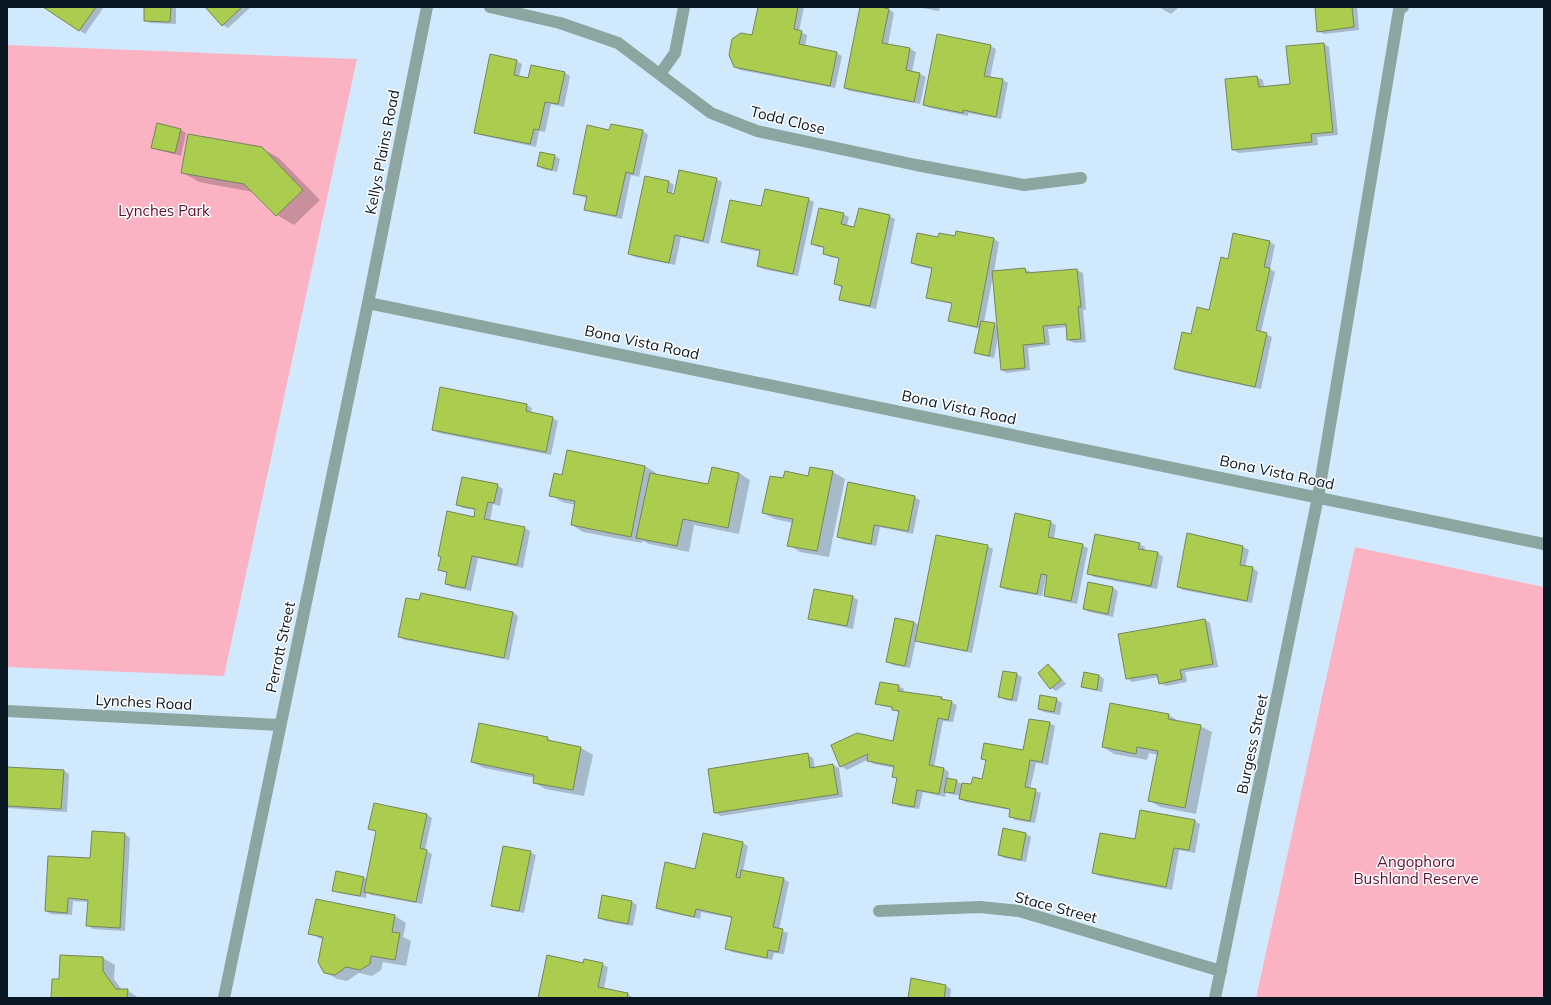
<svg xmlns="http://www.w3.org/2000/svg" width="1551" height="1005" viewBox="0 0 1551 1005" font-family="Mulish,sans-serif">
  <rect width="100%" height="100%" fill="#d1e9fc"/>
  <path fill="#fbb3c4" d="M7,45L357,59L224,676L7,667Z
    M1355,547L1544,587V998H1256Z"/>
  <path fill="#0003" fill-rule="evenodd" d="M45,7H104L85,34Z
    M145,7H176V24L150,23L145,20Z
    M206,7H251L228,28L223,25Z
    M759,7H804L799,31L807,35L805,47L836,53L842,56L835,88L740,70L735,67L753,36Z
    M861,7H876L889,9L894,13L888,45L910,49L916,52L912,72L920,74L926,77L920,104L850,91L845,88Z
    M917,7H940L939,11Z
    M1159,7H1179L1171,14Z
    M1316,7H1357L1359,30L1324,34L1318,31Z
    M1324,44L1329,47L1338,135L1317,137L1318,145L1239,153L1233,150L1257,77L1263,80L1264,87L1291,84Z
    M990,46L996,49L990,78L1003,80L1008,83L1001,119L968,113V116L930,108L924,105Z
    M516,61L522,64L519,77L529,79L565,73L570,76L564,107L551,104L545,132L539,131L536,147L480,135L475,132Z
    M158,125L181,130L186,133L181,156L158,150L152,147Z
    M610,131H643L648,135L639,177L631,175L622,219L591,212L585,209L587,198L579,196L574,193Z
    M261,148L279,158L320,200L294,225L277,215L253,192L199,182L182,172Z
    M555,156L560,159L557,172L543,169L538,166Z
    M646,177L669,182L674,185L672,194L675,195L716,179L722,182L709,244L681,237L675,265L635,257L629,254Z
    M808,199L814,202L798,276L763,269L758,266L761,252L728,245L722,242L762,207Z
    M843,214L849,217L847,226L855,228L889,216L895,219L876,309L845,302L840,299L843,288L835,284L840,259L830,257L824,253L825,248L818,247L812,244Z
    M957,232L994,239L999,242L994,272L1025,269L1031,272V274L1077,270L1083,273L1086,310H1083L1086,342L1074,343L1068,340L1067,327L1048,329L1050,345L1028,348L1030,370L1007,373L1001,370L998,338L994,358L981,355L976,352L980,329L955,323L949,320L952,304L932,300L927,297L932,269L917,266L912,263L938,238L955,237ZM993,276L998,326L984,322Z
    M1270,242L1275,245L1270,269L1275,272L1261,332L1272,337L1261,389L1181,372L1175,369L1192,336L1210,311L1228,260Z
    M527,405L532,408L531,414L552,418L558,421L551,455L439,433L433,430Z
    M645,466L656,473V475L709,486L739,473L750,480L739,534L694,525L689,552L649,544L643,541L642,543L583,532L572,525L576,505L562,502L551,495L563,476Z
    M810,468L833,472L845,479L829,557L800,552L789,545L793,523L775,519L763,513L784,479L809,477Z
    M497,485L503,489L500,506L493,504L490,521L525,528L530,531L523,568L478,558L471,591L451,587L446,583L448,574L440,570L474,518L476,510L463,508L457,504Z
    M914,497L920,500L913,534L880,527L876,546L844,540L838,537Z
    M1051,522L1056,525L1054,539L1082,545L1088,548L1077,604L1050,598L1045,595L1048,577H1046L1042,596L1007,590L1001,587Z
    M1216,541L1243,547L1249,550L1245,567L1253,568L1258,572L1252,603L1183,590L1178,587Z
    M1139,544L1145,547L1144,551L1158,553L1163,557L1157,589L1094,577L1088,573Z
    M987,546L993,549L972,653L921,643L916,640L910,668L893,665L888,662L914,622L919,625Z
    M1089,583L1113,588L1118,591L1113,617L1089,612L1084,609Z
    M853,597L858,600L853,629L815,621L810,618Z
    M513,612L518,616L509,660L405,640L399,636Z
    M1205,620L1210,623L1218,667L1185,672L1187,682L1166,686L1160,683L1159,677L1132,682L1127,678Z
    M1048,666L1054,669L1066,684L1056,691L1051,688Z
    M1017,674L1022,677L1017,702L1005,700L999,696Z
    M1099,675L1104,679L1102,692L1088,689L1082,686Z
    M898,686L904,689L903,692L941,698L957,705L953,722L943,721L934,767L944,769L949,772L948,779L956,781L962,784L972,786L983,780L986,761L982,759L1024,751L1050,723L1055,726L1048,765L1036,763L1030,789L1041,793L1035,823L1015,820L1010,816L1011,810L966,802L960,799L961,796L950,794L946,792L945,797L923,792L919,809L899,806L894,802L898,779L893,776L895,768L874,764L867,760L847,770L841,766L894,742L899,713L893,708L882,706L877,703Z
    M1056,699L1062,703L1060,715L1044,712L1039,709Z
    M1111,704L1169,715L1180,722L1200,726L1212,732L1196,814L1160,807L1149,800L1158,755L1149,753L1147,760L1114,754L1103,747Z
    M547,738L558,744L581,748L593,755L584,796L545,789L534,782L535,778L484,768L472,762Z
    M808,755L813,758L815,768L833,765L839,768L843,797L721,816L715,813Z
    M7,768L64,771L69,774L67,812L7,808Z
    M426,814L432,818L425,850L432,854L422,904L371,895L367,892L366,898L339,893L333,890L364,878L368,880L377,832L370,829Z
    M1195,821L1200,824L1195,853L1179,850L1172,890L1099,876L1094,873L1135,840Z
    M1004,829L1026,834L1031,837L1026,862L1004,858L999,855Z
    M125,834L130,838L125,931L93,929L87,925L89,902L73,901L72,915L51,914L46,911L91,859Z
    M743,843L748,846L743,871L783,879L789,882L779,930L788,933L784,954L774,953L772,960L732,952L726,948L733,918L701,912L700,919L662,911L657,908L696,870Z
    M530,852L536,855L524,913L498,908L493,905Z
    M316,900L395,916L406,923L403,937L411,941L406,966L383,962L381,970L372,976L359,973L347,981L337,979L325,972L323,940L309,933Z
    M632,902L637,905L633,926L605,921L599,918Z
    M61,956L103,958L115,965L114,979L122,990H127L139,998H52L60,980Z
    M584,964H602L608,967L604,989L628,994L633,998H540Z
    M912,980L946,986L951,989L950,998H909Z"/>
  <path fill="#aacd50" stroke="#77845c" d="M43,7H96L79,31Z
    M144,7H171L170,22L144,21Z
    M205,7H242L222,26Z
    M758,7H798L794,29L802,31L799,44L837,52L830,86L734,67L729,55L732,39L741,33L752,35Z
    M860,7H881L889,9L882,43L910,48L906,70L920,73L914,102L844,88Z
    M1315,7H1352L1354,27L1317,32Z
    M937,34L991,45L984,76L1003,79L996,117L963,110V113L923,105Z
    M1324,43L1333,132L1311,134L1312,142L1232,150L1225,79L1257,76L1259,87L1290,84L1286,46Z
    M490,54L517,60L514,75L528,78L531,65L565,72L558,104L545,102L539,130L534,129L530,144L474,133Z
    M157,123L181,129L175,153L151,148Z
    M611,124L643,130L633,174L626,172L616,216L584,210L587,196L573,194L587,125L609,130Z
    M188,134L262,147L303,190L276,216L244,184L181,173Z
    M540,152L555,155L552,170L537,166Z
    M679,170L717,178L703,241L675,235L669,263L628,254L645,176L669,181L667,192L674,194Z
    M765,189L809,198L793,274L757,266L760,250L721,242L730,200L761,206Z
    M819,208L844,213L841,224L854,227L859,208L890,215L870,306L839,300L842,286L834,284L839,258L823,254L824,247L811,244Z
    M956,231L994,238L977,327L948,321L952,303L926,298L932,268L911,263L917,233L938,237L939,233L955,236Z
    M1233,233L1270,241L1264,267L1270,268L1256,330L1267,333L1255,387L1174,369L1182,332L1191,334L1197,307L1209,310L1221,257L1228,259Z
    M1025,268L1026,273L1077,269L1081,307H1078L1081,339L1067,340L1066,324L1043,326L1045,343L1023,345L1025,368L1001,370L992,271Z
    M981,321L995,323L989,356L974,353Z
    M440,387L527,404L526,411L553,417L546,452L432,430Z
    M567,450L645,466L631,537L571,525L575,501L549,496L554,473L562,475Z
    M712,467L739,473L728,528L683,519L677,546L636,538L650,473L708,484Z
    M810,467L833,471L817,551L787,546L793,519L762,513L770,476L783,478L785,471L808,476Z
    M462,477L498,484L494,503L488,502L484,519L525,527L517,565L472,556L465,588L445,584L447,572L438,570L441,557L438,556L447,511L474,517L475,509L456,505Z
    M848,482L915,496L908,531L874,525L871,544L837,537Z
    M1015,513L1051,521L1048,537L1083,544L1071,601L1044,596L1047,575L1041,574L1037,594L1000,587Z
    M1187,533L1243,546L1240,565L1253,567L1247,601L1177,587Z
    M1095,534L1140,543L1138,549L1158,552L1151,586L1087,574Z
    M936,535L988,545L967,651L915,641Z
    M1088,582L1113,587L1108,614L1083,609Z
    M814,589L853,596L847,626L808,619Z
    M421,593L513,612L504,658L398,637L406,598L419,600Z
    M895,618L914,622L905,666L886,662Z
    M1205,619L1213,664L1180,670L1182,679L1159,684L1157,674L1126,679L1118,634Z
    M1048,664L1061,680L1050,689L1038,673Z
    M1003,671L1017,673L1012,700L998,697Z
    M1084,672L1099,675L1097,690L1081,687Z
    M880,682L899,685L898,691L942,697L941,699L952,701L948,720L938,718L929,765L944,768L939,794L917,790L914,807L892,803L897,778L892,777L894,766L867,761L868,754L840,767L831,745L857,733L893,741L899,711L892,710V707L875,704Z
    M1040,695L1057,698L1054,712L1038,709Z
    M1110,703L1169,714L1168,719L1201,725L1185,808L1148,801L1158,751L1137,747L1136,754L1102,747Z
    M1029,719L1050,722L1042,762L1030,760L1025,787L1036,789L1030,821L1009,817L1010,809L959,799L962,783L971,784L973,777L982,779L986,760L981,759L984,743L1023,750Z
    M479,723L548,737L547,740L581,747L573,790L533,783L534,775L471,762Z
    M808,753L810,768L833,764L838,794L714,813L708,769Z
    M7,767L64,770L61,809L7,806Z
    M947,778L957,780L954,793L944,792Z
    M374,803L427,814L420,848L427,850L416,902L364,892L376,831L368,829Z
    M1140,810L1195,820L1189,850L1174,848L1166,887L1092,873L1100,833L1135,839Z
    M1003,828L1026,833L1021,860L998,855Z
    M92,831L125,833L120,928L86,926L88,900L68,898L67,913L45,911L48,856L90,858Z
    M703,833L743,842L736,877L740,878L741,870L784,878L773,927L783,929L778,952L768,950L767,958L725,949L732,917L696,909L694,917L656,908L665,862L695,869Z
    M503,846L531,851L519,911L491,906Z
    M336,871L364,877L360,896L332,891Z
    M602,895L632,901L628,924L598,918Z
    M316,899L395,915L392,932L400,933L395,960L371,956L370,964L360,970L346,967L335,975L324,973L318,962L323,937L308,934Z
    M60,955L103,957V971L116,989H128L127,998H51L52,979H59Z
    M547,955L583,963L584,959L603,963L598,987L628,993L627,998H538Z
    M911,978L946,985L944,998H908Z"/>
  <g fill="none" stroke-linecap="round" stroke-linejoin="round">
    <path stroke="#8da5a0" stroke-width="12" d="M1318,497L1399,10L1403,7"/>
    <path stroke="#8da5a0" stroke-width="12" d="M490,7L560,23L618,43L711,113L757,131L916,165L1024,185L1081,178
      M660,74L675,53L684,7
      M368,303L427,7
      M879,911L980,907L1019,911L1221,971
      M1215,998L1318,497"/>
    <path stroke="#8da5a0" stroke-width="12" d="M7,711L280,725
      M224,998L368,303L1544,544"/>
  </g>
  <g text-anchor="middle" dominant-baseline="central" stroke-width="3" stroke-linejoin="round" paint-order="stroke">
    <g font-size="15" fill="#091723" stroke="#fff">
      <text transform="translate(788 120) rotate(14)">Todd Close</text>
      <text transform="translate(382 152) rotate(-79)">Kellys Plains Road</text>
      <text transform="translate(642 342) rotate(12)">Bona Vista Road</text>
      <text transform="translate(959 407) rotate(12)">Bona Vista Road</text>
      <text transform="translate(1277 472) rotate(12)">Bona Vista Road</text>
      <text transform="translate(280 647) rotate(-78)">Perrott Street</text>
      <text transform="translate(144 702) rotate(3)">Lynches Road</text>
      <text transform="translate(1252 744) rotate(-78)">Burgess Street</text>
      <text transform="translate(1056 907) rotate(15)">Stace Street</text>
    </g>
    <g font-size="15" fill="#5d0f2d" stroke="#fff">
      <text x="164" y="210">Lynches Park</text>
      <text x="1416" y="861">Angophora<tspan x="1416" dy="17">Bushland Reserve</tspan></text>
    </g>
  </g>
  <rect width="1551" height="1005" fill="none" stroke="#091723" stroke-width="16"/>
</svg>
